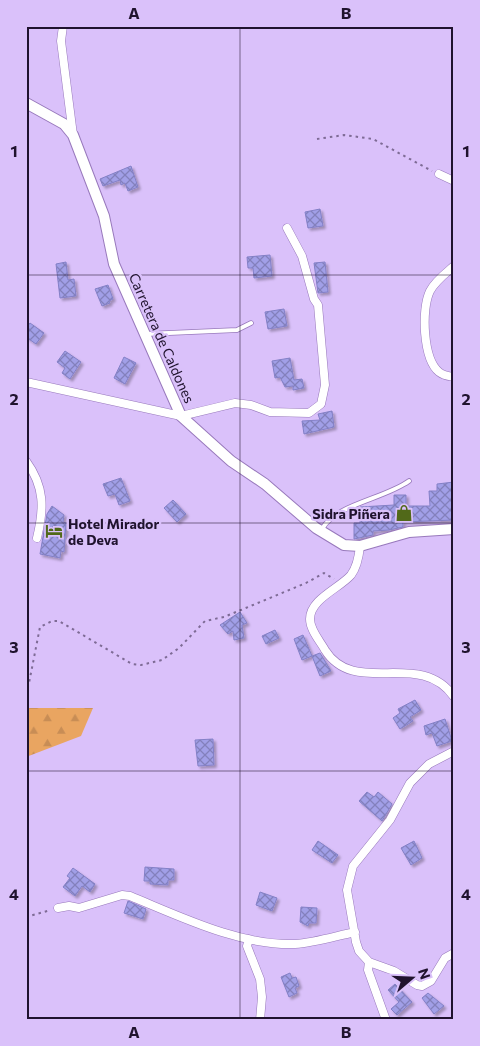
<svg xmlns="http://www.w3.org/2000/svg" width="480" height="1046" viewBox="0 0 480 1046" font-family="Commissioner,sans-serif">
  <defs>
    <pattern id="forest-firs" width="22" height="20" patternUnits="userSpaceOnUse" patternTransform="scale(1.25)"><rect width="22" height="20" fill="#e9a561"/><path d="M5 1l3.5 6h-7zM16 11l3.5 6h-7z" fill="#c88d55"/></pattern>
    <pattern id="building-cross-hatch" width="8" height="8" patternUnits="userSpaceOnUse" patternTransform="scale(1.25)"><rect width="8" height="8" fill="#a19fe7"/><path d="M0 0l8 8M0 8l8-8" fill="none" stroke="#8380bc"/></pattern>
    <filter id="shadow"><feDropShadow dx="2.5" dy="2.5" stdDeviation="1" flood-color="#0004"/></filter>
  </defs>
  <rect width="100%" height="100%" fill="#dac1fa"/>
  <path fill="url(#forest-firs)" d="M26,708H93L81,736L26,757Z"/>
  <path fill="url(#building-cross-hatch)" stroke="#8380c6" filter="url(#shadow)" d="M131,166L138,187L128,191L125,183L121,185L120,180L103,186L100,179Z
    M320,209L323,226L308,228L305,212Z
    M270,255L272,276L254,278L253,268H248L247,257Z
    M66,262L68,280L74,279L76,296L60,298L56,264Z
    M325,262L328,292L318,293L314,263Z
    M108,285L113,299L109,301L110,303L102,306L95,289Z
    M284,309L287,326L268,329L265,312Z
    M30,323L44,333L36,344L26,337V328Z
    M65,351L81,362L70,379L62,373L65,368L57,362Z
    M124,357L136,363L125,384L114,378Z
    M290,358L294,380L302,379L304,388L293,390V386L285,387L280,377L275,378L272,361Z
    M332,411L334,427L304,434L302,421L320,420L318,414Z
    M121,478L130,501L119,505L115,494L108,496L103,484Z
    M454,482V520L403,522V527L389,530L373,531V535L354,539V523H360V507L394,505V495H406V506H430L429,491H437V484Z
    M173,500L186,514L177,522L164,508Z
    M52,506L64,515L63,522L66,523L64,552L61,551L60,558L40,554L47,514Z
    M240,612L247,623L242,625L244,638L234,640L233,631L228,634L220,625Z
    M275,630L279,638L266,644L262,636Z
    M303,635L312,656L302,660L294,639Z
    M320,653L331,671L320,676L312,656Z
    M415,700L421,710L410,717L413,721L400,729L393,718L400,713L398,709Z
    M445,719L452,741L437,746L432,733L426,735L424,726Z
    M213,739L214,765L198,766L195,740Z
    M367,792L374,797L378,792L392,804L382,821L359,801Z
    M318,841L338,855L332,863L312,850Z
    M414,841L422,858L411,865L401,848Z
    M145,867L174,869V880H168V885L150,884V881H144Z
    M73,868L95,884L90,892L82,886L75,896L63,887L70,878L67,876Z
    M260,892L277,898L272,911L256,905Z
    M128,901L146,909L143,919L124,913Z
    M301,907L317,908L316,923H309L308,926L300,922Z
    M290,973L292,978L296,977L299,986L295,988L297,993L289,997L281,977Z
    M395,984L412,1002L397,1015L391,1009L399,1002L388,990Z
    M428,993L444,1006L434,1014L422,998Z"/>
  <g fill="none" stroke-linecap="round" stroke-linejoin="round">
    <g stroke="#9879bc" stroke-width="5.5">
      <path id="service" d="M146,334L237,330L251,323
        M322,529C336,504 384,499 409,481"/>
    </g>
    <g stroke="#9879bc" stroke-width="9">
      <path id="minor" d="M63,26L61,41L73,135
        M439,174L454,181
        M454,266C446,273 435,281 430,291C421,309 423,359 439,372C444,376 448,376 454,377
        M26,382L181,416L235,403L251,405L270,412L309,413L321,404L325,385L318,305L314,299L302,256L287,228
        M26,461C45,487 44,509 37,538
        M360,546C359,556 357,567 351,575C340,588 310,599 310,619C310,630 320,641 325,650C355,698 420,648 454,697
        M454,751L429,764L410,783L390,820L353,866L347,890L356,942L359,951L369,962L394,971L417,985L422,986L431,981L445,958L454,953
        M58,908L69,906L79,908L122,895L130,896C179,916 240,946 295,944C314,943 336,936 355,932
        M249,939L247,946L260,979L262,997L260,1020
        M369,962L368,970L386,1020"/>
    </g>
    <g stroke="#9879bc" stroke-width="12">
      <path id="tertiary" d="M26,103L64,124L73,135L104,216L114,264L181,416L231,461L265,484L316,528L344,545L360,546L409,532L454,529"/>
    </g>
    <path stroke="#7e6b95" stroke-width="2" stroke-dasharray="2.5 4" stroke-linecap="butt" d="M317,139L344,135L373,139L432,171
      M26,687L29,683L40,627L52,621H59L132,664L141,665L162,660L179,648L205,621L224,617L306,583L324,573L334,579
      M26,917L51,910"/>
    <use href="#service" stroke="#fff" stroke-width="4"/>
    <use href="#minor" stroke="#fff" stroke-width="8"/>
    <use href="#tertiary" stroke="#fff" stroke-width="10"/>
  </g>
  <path fill="none" stroke="#20132e" stroke-width="1" stroke-opacity="0.55" d="M240,26V1020M26,275H454M26,523H454M26,771H454"/>
  <defs>
    <g id="shop-bare" transform="scale(1.35)"><path d="M-5-2.5h2.3a2.7 3.5 0 0 1 5.4 0H5L5.5 6h-11ZM-1.5-2.5h3a1.5 2.3 0 0 0-3 0Z" fill="#516919" stroke="#dac1fa" stroke-width="2.5" paint-order="stroke"/></g>
    <g id="hotel-bare" transform="scale(1.35)"><path d="M-6-4.5h1.5V1H6V5H4.5V3h-9V5H-6ZM-4 0a1.8 1.8 0 1 1 3.6 0ZM.5 0V-2.5h3Q6-2.5 6 0Z" fill="#516919" stroke="#dac1fa" stroke-width="2.5" paint-order="stroke"/></g>
  </defs>
  <g fill-rule="evenodd">
    <use href="#shop-bare" x="404" y="513"/>
    <use href="#hotel-bare" x="54" y="531"/>
  </g>
  <g text-anchor="middle" dominant-baseline="central" stroke-width="4.5" stroke-linejoin="round" paint-order="stroke">
    <g font-size="14" fill="#20132e" stroke="#dac1fa">
      <text transform="translate(162 338) rotate(66)">Carretera de Caldones</text>
    </g>
    <g font-size="14" font-weight="bold" fill="#20132e" stroke="#dac1fa" text-anchor="end">
      <text x="390" y="513">Sidra Piñera</text>
      <text x="68" y="523" text-anchor="start">Hotel Mirador<tspan x="68" dy="16">de Deva</tspan></text>
    </g>
  </g>
  <rect width="480" height="1046" fill="none" stroke="#dac1fa" stroke-width="55"/>
  <g transform="translate(412 978) rotate(71)" stroke="#dac1fa" stroke-width="4" paint-order="stroke">
  <path d="M0-4L9 19L0 12L-9 19Z" fill="#20132e"/>
  <text y="-8" font-size="14" font-weight="bold" text-anchor="middle" fill="#20132e">N</text>
  </g>
  <rect x="28" y="28" width="424" height="990" fill="none" stroke="#20132e" stroke-width="2"/>
  <g font-size="16" text-anchor="middle" font-weight="bold" fill="#20132e">
    <text x="134" y="19">A</text>
    <text x="346" y="19">B</text>
    <text x="14" y="157">1</text>
    <text x="466" y="157">1</text>
    <text x="14" y="405">2</text>
    <text x="466" y="405">2</text>
    <text x="14" y="653">3</text>
    <text x="466" y="653">3</text>
    <text x="14" y="900">4</text>
    <text x="466" y="900">4</text>
    <text x="134" y="1038">A</text>
    <text x="346" y="1038">B</text>
  </g>
</svg>
